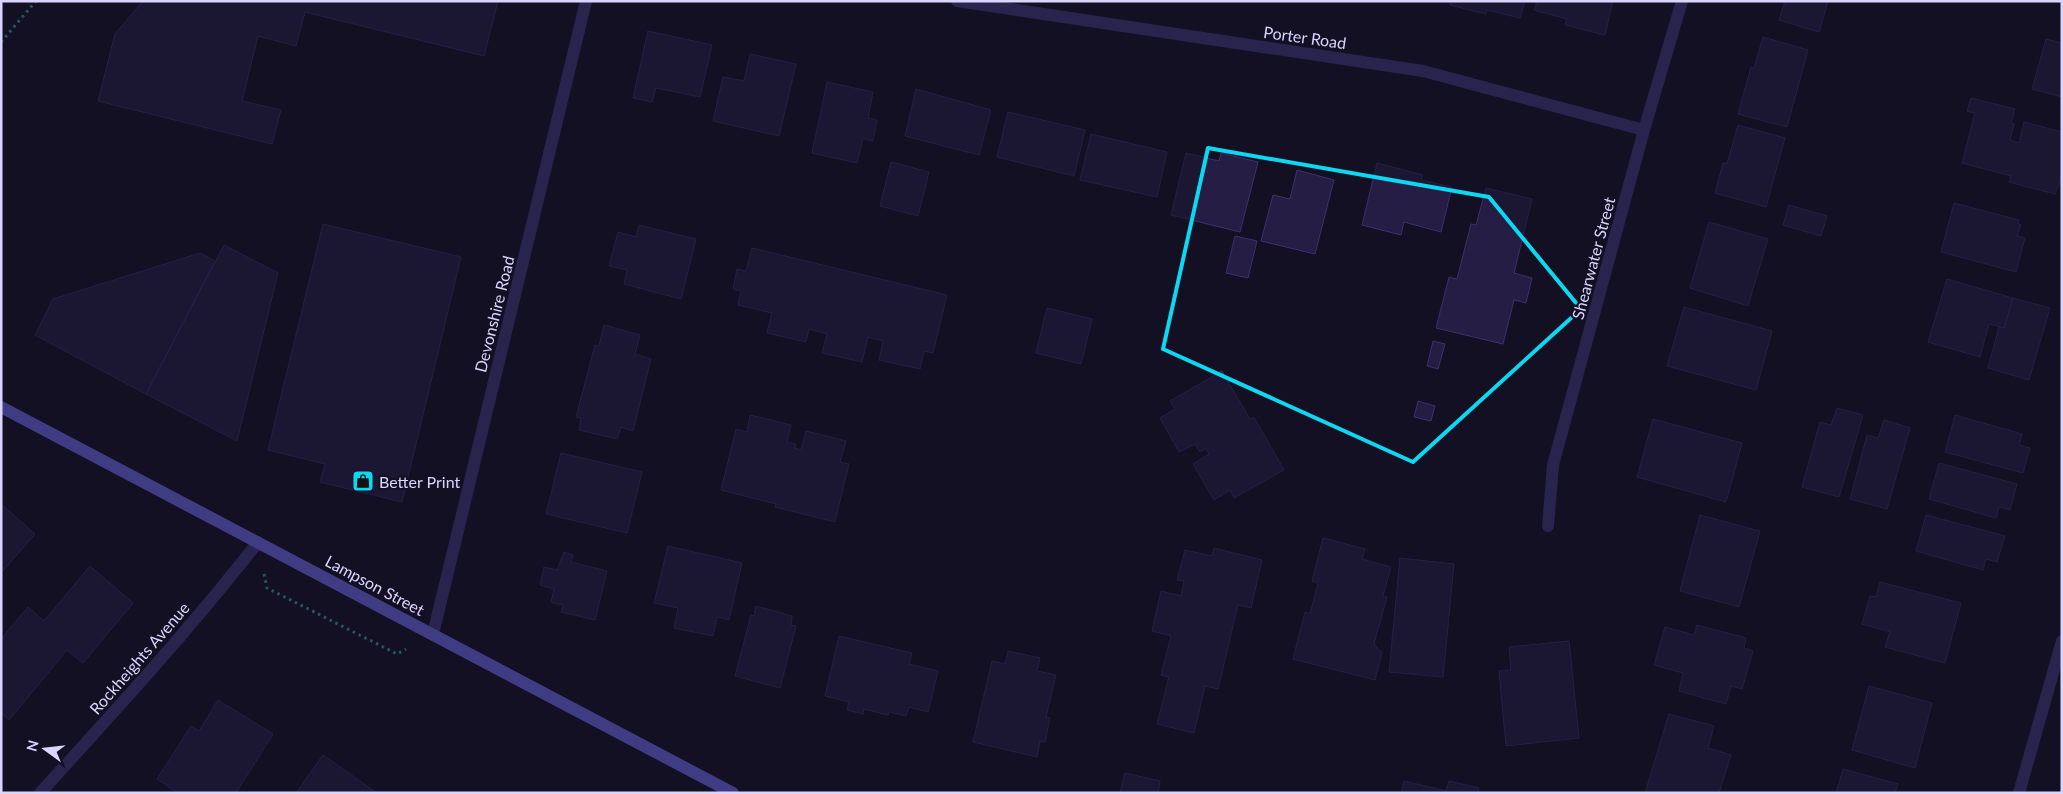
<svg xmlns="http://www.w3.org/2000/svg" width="2063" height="794" viewBox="0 0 2063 794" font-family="Lato,sans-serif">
  <rect width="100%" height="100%" fill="#141024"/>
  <path fill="#251d44" stroke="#3d306f" d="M143,1H498L484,56L305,12L296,46L258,36L242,101L281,110L272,144L98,101L115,34Z
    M1451,1H1525L1520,18L1487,10L1486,14L1450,5Z
    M1537,1H1613L1605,35L1565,25L1567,19L1534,10Z
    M1785,1H1828L1819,32L1779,20Z
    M648,31L712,45L700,97L656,88L652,102L633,98Z
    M1763,37L1808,50L1787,127L1738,114L1751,67L1754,68Z
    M2046,39L2062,43V97L2032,89Z
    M750,54L796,64L779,136L713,121L723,77L744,81Z
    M827,82L873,92L868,118L877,120L873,141L863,138L857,163L812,153Z
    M916,89L991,110L979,155L905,136Z
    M1971,98L2015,109L2011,123L2014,124L2010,140L2019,143L2024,122L2062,132V176L2055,194L2009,182L2011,176L1962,163L1975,113L1967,111Z
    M1008,112L1085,130L1074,176L997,157Z
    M1738,125L1785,138L1766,207L1715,193L1723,163L1727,164Z
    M1091,134L1167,152L1157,197L1080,180Z
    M1186,153L1219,161L1221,153L1258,162L1240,232L1171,215Z
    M891,162L929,172L918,216L880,206Z
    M1377,163L1423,175L1421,180L1452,187L1441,232L1404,222L1401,235L1362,225Z
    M1297,170L1334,180L1315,254L1261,241L1273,195L1290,199Z
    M1486,188L1532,199L1514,273L1532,278L1526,303L1514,300L1503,344L1436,328L1449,277L1457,279L1471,224L1476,225Z
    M1954,203L2019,220L2018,224L2021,225L2017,236L2025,238L2016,272L1941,252Z
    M1789,205L1827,216L1821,236L1783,225Z
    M1709,222L1768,239L1748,306L1690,288Z
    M323,224L461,257L402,502L320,482L325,464L268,450Z
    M639,225L696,239L681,299L624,284L627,270L609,266L618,232L636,237Z
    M1235,236L1257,241L1248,278L1226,273Z
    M224,245L278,273L237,441L146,394Z
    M752,248L947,295L933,353L924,351L920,369L879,360L883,341L868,337L862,362L822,353L827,334L809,329L806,342L767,333L772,313L738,305L741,291L733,289L737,269L746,271Z
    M200,253L215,261L146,394L35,335L53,299Z
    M1947,279L2013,298L2004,328L1989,324L1980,357L1928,342Z
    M2013,298L2050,308L2029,380L1988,368L1999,327L2004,328Z
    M1684,307L1772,331L1756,390L1667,366Z
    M1047,308L1092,319L1081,364L1036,353Z
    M604,325L640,335L635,354L651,359L633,431L621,427L617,439L579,430L581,418L576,417L595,345L599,346Z
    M1433,341L1445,344L1438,369L1427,366Z
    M1222,371L1250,419L1254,417L1284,470L1234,498L1230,490L1214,500L1193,464L1209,454L1206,448L1200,452L1195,444L1179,452L1160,418L1175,409L1170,401Z
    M1418,401L1435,406L1431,421L1414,417Z
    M1837,408L1863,415L1839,497L1802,487L1820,422L1831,425Z
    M750,415L791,425L787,442L796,444L795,448L801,450L806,431L846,441L840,462L849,464L835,522L775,507L776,504L721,490L736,429L747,432Z
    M1955,415L2022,434L2019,445L2030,448L2023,473L1945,452Z
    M1653,419L1742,443L1726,502L1637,477Z
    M1884,420L1910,428L1887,509L1850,499L1867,435L1878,438Z
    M561,453L642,472L627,533L546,514Z
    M1939,463L2017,484L2010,510L1999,507L1996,518L1929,499Z
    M1,504L35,534L1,573Z
    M1700,515L1760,531L1739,607L1680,591Z
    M1926,515L2005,536L1997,562L1986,559L1983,570L1916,551Z
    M1323,538L1365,549L1362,559L1391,567L1383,596L1387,597L1374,644L1382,653L1375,680L1293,659L1305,612L1310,614L1318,583L1312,581Z
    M668,546L742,563L729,620L717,617L713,636L674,628L678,608L654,603Z
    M1214,548L1262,560L1251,608L1238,605L1218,689L1205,686L1194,733L1157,724L1169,677L1161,675L1171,636L1152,631L1161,591L1181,596L1184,581L1177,580L1185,550L1212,556Z
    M564,552L573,555L571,562L607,571L595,620L561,612L563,605L551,602L554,589L540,585L544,567L557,570Z
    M1400,558L1454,564L1443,677L1389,672Z
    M90,566L133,603L83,663L67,650L9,720L1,713V639L28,607L44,621Z
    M1880,582L1961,603L1945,663L1885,647L1890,632L1862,624L1870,596L1876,597Z
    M756,606L792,616L791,625L796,626L780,688L735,676L751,615L754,616Z
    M1697,625L1746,638L1744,648L1753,651L1742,689L1731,686L1726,704L1679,691L1683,673L1654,665L1665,627L1694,635Z
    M839,636L912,653L909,664L938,671L928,712L909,707L906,716L889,712L888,715L864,709L863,714L847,710L849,702L825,696Z
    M1569,641L1579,738L1506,746L1499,671L1511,670L1509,647Z
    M1008,651L1040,658L1037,671L1056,675L1046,717L1050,718L1045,742L1040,741L1037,757L973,742L992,661L1005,664Z
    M1869,686L1932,703L1915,768L1852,750Z
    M218,700L273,734L236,793H178L157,779L191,726L199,731Z
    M1669,714L1714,726L1708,748L1731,755L1719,793H1645Z
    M323,755L377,793H296Z
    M1843,769L1898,784L1895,793H1836Z
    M1125,773L1160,781L1158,793H1120Z
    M1404,781L1446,791L1449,781L1479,788L1478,793H1401Z"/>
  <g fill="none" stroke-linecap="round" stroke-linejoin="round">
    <path stroke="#36b0ab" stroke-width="3" stroke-dasharray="2.5 4" stroke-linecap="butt" d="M1,42L36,1
      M264,574L267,588L397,654L406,649"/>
    <path stroke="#413d81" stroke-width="12" d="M957,1L1423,71L1644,130
      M1548,526L1553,465L1644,130L1682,1
      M433,634L586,1
      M40,793C115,711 190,629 258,542
      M2019,793L2062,641"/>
    <path stroke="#7771f8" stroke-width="12" d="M1,407L733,793"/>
  </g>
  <path d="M0 0H2063V794H0ZM1208,148L1489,197L1581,309L1413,462L1163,349Z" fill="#141024" fill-opacity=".55" fill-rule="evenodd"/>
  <path fill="none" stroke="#0dd8f1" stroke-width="4" stroke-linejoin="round" d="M1208,148L1489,197L1581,309L1413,462L1163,349Z"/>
  <defs>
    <g id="shop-square" transform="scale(1.125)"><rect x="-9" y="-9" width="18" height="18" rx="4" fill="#0dd8f1" stroke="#141024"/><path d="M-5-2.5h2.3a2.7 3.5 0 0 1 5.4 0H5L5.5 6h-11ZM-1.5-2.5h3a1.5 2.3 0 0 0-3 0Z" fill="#111"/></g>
  </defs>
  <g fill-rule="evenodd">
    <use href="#shop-square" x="363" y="481"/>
  </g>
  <g text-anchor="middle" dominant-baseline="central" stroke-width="4.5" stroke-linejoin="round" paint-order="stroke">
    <g font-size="16" fill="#dad5fd" stroke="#141024">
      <text transform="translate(1305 37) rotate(8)">Porter Road</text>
      <text transform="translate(1593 258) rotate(-75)">Shearwater Street</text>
      <text transform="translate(494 314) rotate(-76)">Devonshire Road</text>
      <text transform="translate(375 585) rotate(28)">Lampson Street</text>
      <text transform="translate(139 658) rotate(-49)">Rockheights Avenue</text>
    </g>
    <g font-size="16" fill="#dad5fd" stroke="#141024" text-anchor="start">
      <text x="379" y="481">Better Print</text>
    </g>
  </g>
  <rect width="2063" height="794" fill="none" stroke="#dad5fd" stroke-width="5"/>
  <g transform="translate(45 749) rotate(285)" stroke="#141024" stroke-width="4" paint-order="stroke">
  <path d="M0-4L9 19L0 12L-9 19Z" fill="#dad5fd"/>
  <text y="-8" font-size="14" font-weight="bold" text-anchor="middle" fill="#dad5fd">N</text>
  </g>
</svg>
